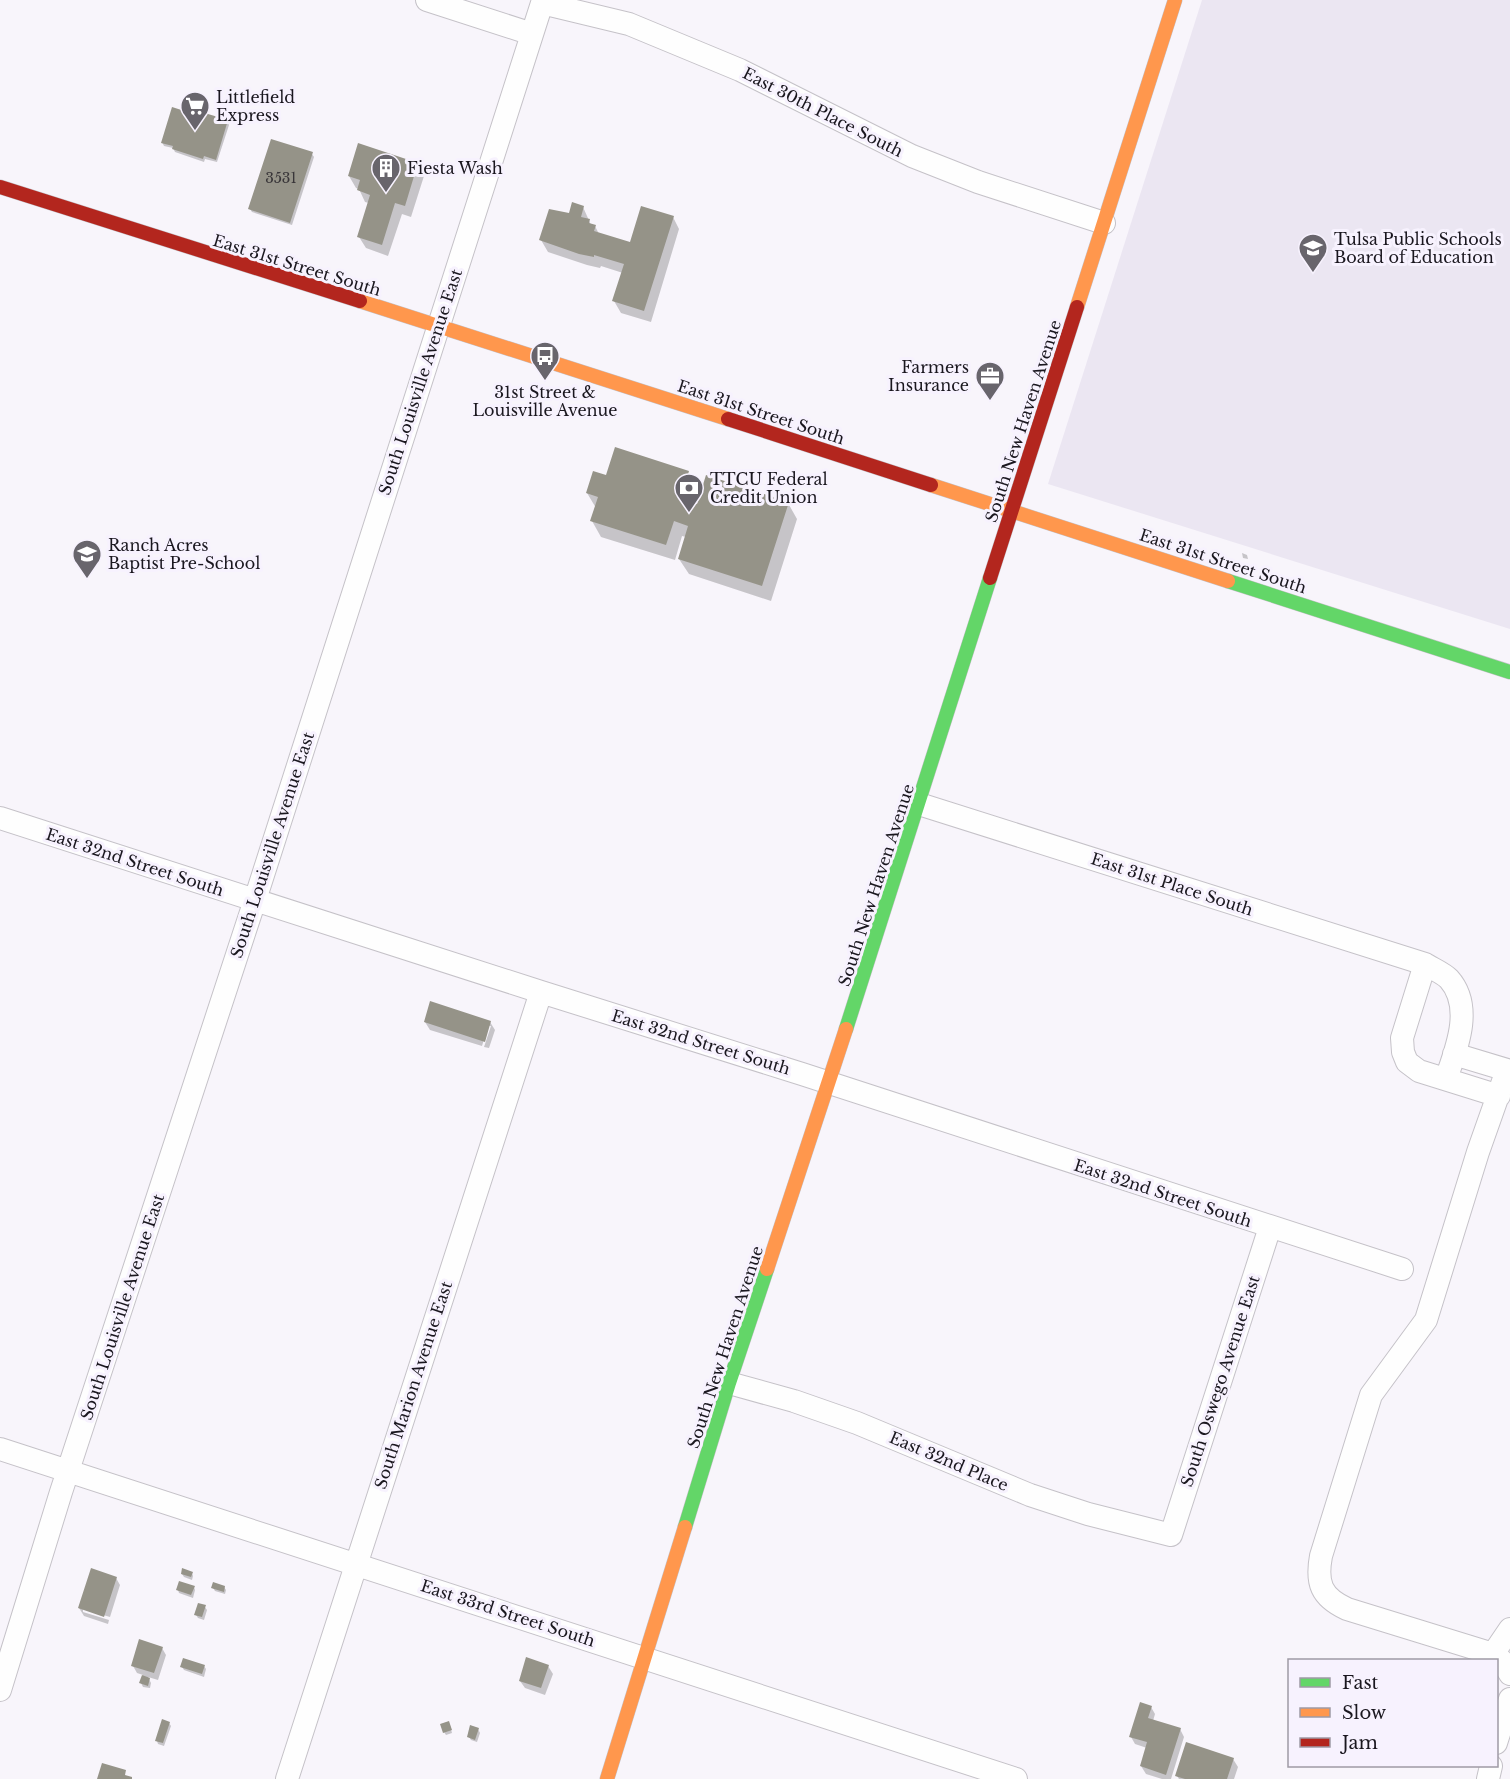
<svg xmlns="http://www.w3.org/2000/svg" width="1510" height="1779" viewBox="0 0 1510 1779" font-family="'Libre Baskerville',serif">
  <rect width="100%" height="100%" fill="#f8f5fb"/>
  <path fill="#ebe6f2" d="M1202,0H1510V629L1048,484Z"/>
  <path fill="#0003" d="M198,117L227,121L229,125L217,162L205,159L204,162L175,152L173,148L164,146L162,142Z
    M312,154L314,157L292,225L252,212L250,209Z
    M417,164L424,176L411,217L402,214L388,256L366,248L359,237L369,203L365,202L359,189L356,188L349,176Z
    M583,207L591,225L595,226L599,234L631,244L673,217L679,229L651,322L621,313L614,301L623,273L601,266L600,268L587,265L548,252L541,240L570,214Z
    M688,473L697,488L692,504L788,503L797,519L771,601L689,574L679,559L686,537L682,536L675,560L601,537L592,521L596,508L587,493L607,477Z
    M1242,553L1247,555L1248,559L1243,558Z
    M425,1022H490L495,1030L489,1048L484,1047L491,1026H488L482,1046L430,1030Z
    M192,1573L193,1576L192,1580L184,1577L182,1574Z
    M116,1578L120,1585L110,1617L83,1609V1612L109,1620L108,1624L84,1616L79,1608Z
    M194,1587L195,1590L193,1598L179,1593L178,1590Z
    M224,1587L226,1590L225,1594L215,1591L213,1588Z
    M205,1607L207,1610L204,1620L198,1618L196,1615Z
    M162,1648L166,1655L158,1680L148,1677L151,1683L150,1688L143,1687L141,1683L143,1675L137,1673L133,1666Z
    M204,1666L206,1669L204,1677L184,1670L182,1667Z
    M548,1666L553,1674L545,1695L525,1688L520,1681Z
    M1151,1707L1155,1714L1153,1721L1180,1729L1184,1737L1171,1779H1162L1146,1774L1141,1766L1147,1748L1135,1744L1131,1737Z
    M169,1723L171,1726L164,1746L158,1744L157,1741Z
    M450,1726L452,1733L446,1735L444,1732Z
    M478,1729L480,1733L477,1742L471,1740L469,1737Z
    M1233,1759L1238,1767L1234,1779H1179L1177,1776Z"/>
  <path fill="#959388" d="M172,107L197,115L198,111L228,120L216,160L204,156L203,159L172,149L173,146L161,143Z
    M271,139L313,152L290,223L248,209Z
    M358,143L418,163L405,206L395,203L382,245L357,237L370,195L357,190L360,180L348,176Z
    M572,202L584,206L581,217L590,219L589,223L596,225L594,231L630,242L641,206L674,216L644,311L612,301L624,264L594,255V257L579,254L539,240L549,209L569,213Z
    M615,447L689,471L681,499L697,504L706,475L789,502L762,586L678,559L688,526L674,521L666,545L590,521L598,497L586,493L593,471L606,475Z
    M430,1001L491,1021L485,1042L424,1022Z
    M91,1568L117,1577L104,1617L78,1608Z
    M182,1568L193,1572L191,1577L181,1574Z
    M179,1581L195,1586L191,1595L176,1590Z
    M213,1582L225,1586L224,1592L211,1588Z
    M198,1603L206,1605L202,1617L194,1615Z
    M139,1639L163,1647L154,1673L131,1666Z
    M526,1657L549,1665L541,1688L519,1681Z
    M183,1658L205,1665L202,1674L180,1667Z
    M142,1675L150,1678L148,1686L139,1683Z
    M1140,1702L1152,1706L1148,1718L1181,1728L1166,1775L1140,1766L1147,1742L1129,1737Z
    M162,1719L170,1722L163,1743L155,1741Z
    M449,1721L452,1730L443,1733L440,1724Z
    M470,1725L479,1728L475,1740L467,1737Z
    M1186,1742L1234,1758L1227,1779H1185L1175,1776Z
    M102,1763L126,1770L125,1775L132,1777V1779H97Z"/>
  <g fill="none" stroke-linecap="round" stroke-linejoin="round">
    <g stroke="#c5c2c8" stroke-width="24">
      <path id="street" d="M427,0L532,34
        M542,3L629,24L740,70L912,156L978,182L1104,223
        M919,804L1425,964C1433,969 1443,973 1449,979C1474,1007 1456,1050 1446,1079
        M0,818L541,992L802,1074L1402,1269
        M1425,964L1402,1038L1403,1052L1407,1062L1419,1071L1499,1096
        M1454,1054L1507,1070L1478,1152L1426,1320L1371,1395L1321,1556C1316,1583 1321,1597 1347,1609L1493,1654L1502,1661L1510,1674
        M729,1383L794,1401L857,1423L1030,1495L1088,1514L1171,1535L1270,1227
        M0,1449L1016,1779
        M1493,1654L1510,1629
        M0,1690L61,1492L255,900L543,0
        M1496,1743L1510,1699
        M287,1779L541,992
        M1488,1779L1491,1766"/>
    </g>
    <g stroke="#c5c2c8" stroke-width="15">
      <path id="fast" d="M1228,581L1510,672
        M846,1029L990,578
        M685,1527L729,1383L767,1269"/>
    </g>
    <g stroke="#c5c2c8" stroke-width="15">
      <path id="slow" d="M360,301L728,419
        M1077,307L1175,0
        M931,485L1228,581
        M767,1269L846,1029
        M607,1779L685,1527"/>
    </g>
    <g stroke="#c5c2c8" stroke-width="15">
      <path id="jam" d="M0,187L360,301
        M728,419L931,485
        M990,578L1077,307"/>
    </g>
    <use href="#street" stroke="#fefefe" stroke-width="22"/>
    <use href="#fast" stroke="#63d668" stroke-width="14"/>
    <use href="#slow" stroke="#ff974d" stroke-width="14"/>
    <use href="#jam" stroke="#b3261e" stroke-width="14"/>
  </g>
  <defs>
    <g id="supermarket-pin" transform="scale(1.5)"><path d="M0 17L-7.5 6A9.5 9.5 0 1 1 7.5 6Z" fill="#68656c" stroke="#f7f2fe"/><path d="M-6-5.5h2.5l.6 2H6L4.5 2H-2.5L-4.4-4H-6ZM-1.5 3.2a1.3 1.3 0 1 0 .1 0ZM3 3.2a1.3 1.3 0 1 0 .1 0Z" fill="#fff"/></g>
    <g id="building-pin" transform="scale(1.5)"><path d="M0 17L-7.5 6A9.5 9.5 0 1 1 7.5 6Z" fill="#68656c" stroke="#f7f2fe"/><path d="M-4-6H4V6H1V3H-1V6H-4ZM-2.5-4.3h1.7v1.8h-1.7ZM.8-4.3h1.7v1.8H.8ZM-2.5-1h1.7V.8h-1.7ZM.8-1h1.7V.8H.8Z" fill="#fff"/></g>
    <g id="school-pin" transform="scale(1.5)"><path d="M0 17L-7.5 6A9.5 9.5 0 1 1 7.5 6Z" fill="#68656c" stroke="#f7f2fe"/><path d="M0-5L7-2L0 1L-7-2ZM-4 1L0 2.5L4 1V4Q0 6-4 4Z" fill="#fff"/></g>
    <g id="bus-pin" transform="scale(1.5)"><path d="M0 17L-7.5 6A9.5 9.5 0 1 1 7.5 6Z" fill="#68656c" stroke="#f7f2fe"/><path d="M-5-6H5V4H4V6H2V4H-2V6H-4V4H-5ZM-3.5-4V0h7V-4ZM-3.5 1.2v1.5H-2V1.2ZM2 1.2v1.5H3.5V1.2Z" fill="#fff"/></g>
    <g id="office-pin" transform="scale(1.5)"><path d="M0 17L-7.5 6A9.5 9.5 0 1 1 7.5 6Z" fill="#68656c" stroke="#f7f2fe"/><path d="M-6-3h4V-5.5h4V-3h4V5H-6ZM-1-4.5V-3h2v-1.5ZM-6 0V1H6V0Z" fill="#fff"/></g>
    <g id="bank-pin" transform="scale(1.5)"><path d="M0 17L-7.5 6A9.5 9.5 0 1 1 7.5 6Z" fill="#68656c" stroke="#f7f2fe"/><path d="M-6-4H6V4H-6ZM0-2.3a2.3 2.3 0 1 0 0 4.6a2.3 2.3 0 1 0 0-4.6Z" fill="#fff"/></g>
  </defs>
  <g fill-rule="evenodd">
    <use href="#supermarket-pin" x="195" y="106"/>
    <use href="#building-pin" x="386" y="168"/>
    <use href="#school-pin" x="1313" y="248"/>
    <use href="#bus-pin" x="545" y="356"/>
    <use href="#office-pin" x="990" y="376"/>
    <use href="#bank-pin" x="689" y="488"/>
    <use href="#school-pin" x="87" y="554"/>
  </g>
  <g text-anchor="middle" dominant-baseline="central" stroke-width="6" stroke-linejoin="round" paint-order="stroke">
    <g font-size="14" fill="#393639">
      <text x="281" y="178">3531</text>
    </g>
    <g font-size="16" fill="#1a171f" stroke="#f7f2fe" text-anchor="start">
      <text x="216" y="97">Littlefield<tspan x="216" dy="18">Express</tspan></text>
      <text x="407" y="168">Fiesta Wash</text>
      <text x="1334" y="239">Tulsa Public Schools<tspan x="1334" dy="18">Board of Education</tspan></text>
      <text x="969" y="367" text-anchor="end">Farmers<tspan x="969" dy="18">Insurance</tspan></text>
      <text x="545" y="392" text-anchor="middle">31st Street &amp;<tspan x="545" dy="18">Louisville Avenue</tspan></text>
      <text x="710" y="479">TTCU Federal<tspan x="710" dy="18">Credit Union</tspan></text>
      <text x="108" y="545">Ranch Acres<tspan x="108" dy="18">Baptist Pre-School</tspan></text>
    </g>
    <g font-size="16" fill="#1a171f" stroke="#f7f2fe">
      <text transform="translate(823 112) rotate(27)">East 30th Place South</text>
      <text transform="translate(297 265) rotate(17)">East 31st Street South</text>
      <text transform="translate(420 382) rotate(-72)">South Louisville Avenue East</text>
      <text transform="translate(761 412) rotate(18)">East 31st Street South</text>
      <text transform="translate(1023 421) rotate(-72)">South New Haven Avenue</text>
      <text transform="translate(1223 561) rotate(18)">East 31st Street South</text>
      <text transform="translate(272 845) rotate(-72)">South Louisville Avenue East</text>
      <text transform="translate(135 862) rotate(18)">East 32nd Street South</text>
      <text transform="translate(1172 884) rotate(18)">East 31st Place South</text>
      <text transform="translate(876 885) rotate(-72)">South New Haven Avenue</text>
      <text transform="translate(701 1042) rotate(17)">East 32nd Street South</text>
      <text transform="translate(1163 1193) rotate(18)">East 32nd Street South</text>
      <text transform="translate(122 1307) rotate(-72)">South Louisville Avenue East</text>
      <text transform="translate(725 1347) rotate(-72)">South New Haven Avenue</text>
      <text transform="translate(1220 1381) rotate(-72)">South Oswego Avenue East</text>
      <text transform="translate(413 1385) rotate(-72)">South Marion Avenue East</text>
      <text transform="translate(949 1461) rotate(23)">East 32nd Place</text>
      <text transform="translate(508 1613) rotate(18)">East 33rd Street South</text>
    </g>
  </g>
  <rect x="1288" y="1659" width="210" height="108" fill="#f7f2fe" stroke="#9f9aa5" stroke-width="1.5"/>
  <rect x="1300" y="1678" width="30" height="9" fill="#63d668" stroke="#9f9aa5" stroke-width="1.5"/>
  <text x="1342" y="1689" font-size="18" fill="#1a171f">Fast</text>
  <rect x="1300" y="1708" width="30" height="9" fill="#ff974d" stroke="#9f9aa5" stroke-width="1.5"/>
  <text x="1342" y="1719" font-size="18" fill="#1a171f">Slow</text>
  <rect x="1300" y="1738" width="30" height="9" fill="#b3261e" stroke="#9f9aa5" stroke-width="1.5"/>
  <text x="1342" y="1749" font-size="18" fill="#1a171f">Jam</text>
</svg>
